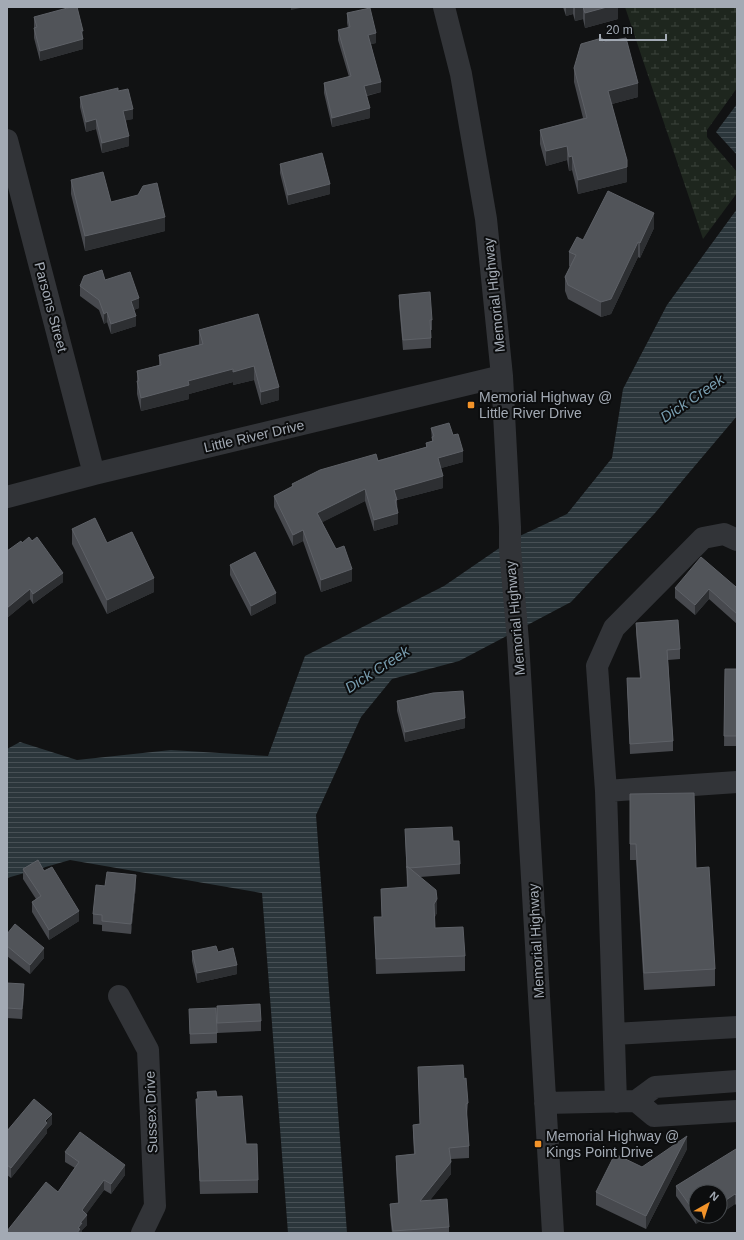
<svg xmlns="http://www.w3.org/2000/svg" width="744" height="1240" viewBox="0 0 744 1240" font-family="Arial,sans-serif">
  <defs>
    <pattern id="wetland-marsh" width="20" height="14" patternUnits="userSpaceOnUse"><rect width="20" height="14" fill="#1e261e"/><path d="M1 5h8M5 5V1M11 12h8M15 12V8" fill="none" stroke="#3c433c"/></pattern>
    <pattern id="water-rules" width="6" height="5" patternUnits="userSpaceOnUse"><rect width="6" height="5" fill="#2b363b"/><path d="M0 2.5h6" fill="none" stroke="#475055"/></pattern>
  </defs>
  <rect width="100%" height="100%" fill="#111213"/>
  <path fill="url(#wetland-marsh)" d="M625,7H737V88L707,130V137L737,172V193L703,239Z"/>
  <path fill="url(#water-rules)" d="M737,104V155L716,132Z
    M737,209V416L655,513L571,602L459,661L392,679L361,717L316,815L347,1233H288L262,893L70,860L7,878V749L20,742L77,760L171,750L268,756L305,656L444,586L511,540L567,514L612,458L623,389L667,305Z"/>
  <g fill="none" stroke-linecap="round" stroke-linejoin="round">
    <path stroke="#323438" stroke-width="22" d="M444,7L461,74L486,219L502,376L510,527V549L518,641L553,1233
      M7,140L94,474
      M7,497L94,474L502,376
      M606,791L737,782
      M119,996L148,1050L155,1206L142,1233
      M614,1034L737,1027
      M636,1101L654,1116L737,1111
      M616,1102L606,791L597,666L614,628L703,538L724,534L737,540
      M545,1103L636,1101L655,1087L737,1081"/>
  </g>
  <path fill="#47494e" d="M563,7H618V19L585,28L583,19L575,21L573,14L566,16Z
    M347,13L376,43L371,44L381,92L367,96L370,118L332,127L324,93V83L349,77L338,40V30L348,28L347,23Z
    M34,17L83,49L40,61L34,38Z
    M603,42L638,97L612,104L627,182L578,194L572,170L569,171L567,160L546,166L540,144V130L583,118L574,82V68Z
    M118,91L133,119L126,120L129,146L102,153L96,129L86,132L80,107V97Z
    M280,164L330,194L288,205L280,173Z
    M71,180L111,202L165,231L85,251L71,194Z
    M654,228L640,258L638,257L611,314L601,317L568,299L565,291V277L570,267L569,266V252L583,240Z
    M105,280L139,308L134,310L136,326L111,334L107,322L104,324L99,310L80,296V286Z
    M399,295L432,320V330H431V348L403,350L399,305Z
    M258,314L279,400L261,405L254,380L233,385V382L189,394V399L141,411L137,394V371L159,365V355L199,345V330Z
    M431,428L453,435L463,462L441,468L443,488L397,500L398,524L374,531L365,501L322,522L352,581L321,592L303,541L293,546L274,507V496L292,487V484L426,447V443L432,441Z
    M72,529L107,543L154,592L107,614L72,544Z
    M7,551L63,582L33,604L30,599L7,618Z
    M230,565L276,603L251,616L230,575Z
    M737,586V624L709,599L695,615L675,598V588L736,587Z
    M636,623L680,649V659L668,660L673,741V751L630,754L627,678H640L636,633Z
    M725,669H737V746H724Z
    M397,701L465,728L405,742L397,711Z
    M630,794L696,868L715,969V986L644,990L636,860H630Z
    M405,829L453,841L460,864V874L420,877L437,913L434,918L435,928L465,956V971L376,974L374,917H382L381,889L407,887Z
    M23,869L44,871L79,921L49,940L32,912V902L36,899L23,879Z
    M136,885L131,934L102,931V925L93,924V914L105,886Z
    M7,934L44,958L30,974L7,956Z
    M192,951L218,952L237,974L197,983L192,961Z
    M7,983L24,994L22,1019L7,1018Z
    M217,1006L261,1021V1031L217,1033Z
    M189,1009L217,1033V1043L190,1044Z
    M418,1067L464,1079L468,1103L467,1115L469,1146V1158L451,1159V1174L430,1200L449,1227V1233H392L390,1215V1204L398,1203L396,1168V1156L414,1154L413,1137V1125L420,1124Z
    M217,1097L246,1144L258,1180V1193L200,1194L196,1099Z
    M52,1124L47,1129V1133L11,1178L7,1175V1131Z
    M687,1149L646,1229L596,1205V1192L642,1167Z
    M737,1151V1206L735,1204L726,1210L723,1205L720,1207V1192L696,1224L676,1196V1186Z
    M65,1152L125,1175L111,1194L104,1190L86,1214L87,1225L82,1230V1233H7V1231L58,1192L75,1168L65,1162Z"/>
  <path fill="#2d2f32" d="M291,7H305L291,10Z
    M566,7H573V14L566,16Z
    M575,7H583V19L575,21Z
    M607,7H618V19L585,28V13Z
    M83,31V49L40,61V51Z
    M376,33V43L368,45V35Z
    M381,82V92L364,96V86Z
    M638,83V97L608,105V91Z
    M370,108V118L332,127V118Z
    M133,109V119L123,121V111Z
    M96,119V129L86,132V122Z
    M129,136V146L102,153V143Z
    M567,146V160L546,166V151Z
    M572,156V170L569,171V157Z
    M627,167V182L578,194V180Z
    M330,184V194L288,205V195Z
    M654,213V228L640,258V243Z
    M165,217V231L85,251V236Z
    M638,242V257L611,314L601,317V302Z
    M139,298V308L131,311V301Z
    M107,312V322L104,324V314Z
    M136,316V326L111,334V324Z
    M254,366V380L233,385V372Z
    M233,369V382L189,394V399L141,411V398L188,381Z
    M279,387V400L261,405V392Z
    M463,451V462L438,469V458Z
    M443,476V488L397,500L394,490Z
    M365,489V501L317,525V513Z
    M398,513V524L374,531V520Z
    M303,530V541L293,546V535Z
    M352,569V581L321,592V580Z
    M63,573V582L33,604V594Z
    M154,578V592L107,614V600Z
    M30,589V599L7,618V608Z
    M709,589V599L695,615V605Z
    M276,593V603L251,616V606Z
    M465,718V728L405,742V732Z
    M136,875V885L131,934V924Z
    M437,899V913L434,919V904Z
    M79,911V921L49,940V930Z
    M44,948V958L30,974V965Z
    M237,965V974L197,983V973Z
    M24,984V994L22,1019V1009Z
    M52,1114V1124L47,1129V1133L11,1178V1168Z
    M687,1136V1149L646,1229V1216Z
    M451,1162V1174L420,1213V1201Z
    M125,1165V1175L111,1194V1184Z
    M104,1180V1190L82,1220V1210Z
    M735,1194V1204L726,1210V1200Z
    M723,1195V1205L720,1207V1197Z
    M696,1214V1216H708L696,1224Z
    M87,1215V1225L82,1230V1233H77L80,1223Z"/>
  <path fill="#515459" stroke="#5e6167" d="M71,7H77L83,31H81L83,39L40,51L34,28L37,27L34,17Z
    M583,7H607L585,13Z
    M370,8L376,33L368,35L381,82L364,86L370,108L332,118L324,83L351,76L338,30L350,27L347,13Z
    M602,38L603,42L626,38L638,83L608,91L627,160V167L578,180L572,156L569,157L567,146L546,151L540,130L587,118L574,68L581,44Z
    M118,88V91L128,89L133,109L123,111L129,136L102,143L96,119L86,122L80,97Z
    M322,153L330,184L288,195L280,164Z
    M103,172L111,202L138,195L143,186L157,183L165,217L85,236L71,180Z
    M608,191L654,213L640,243L638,242L611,299L601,302L568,285L565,277L576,255L569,252L577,237L583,240Z
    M102,270L105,280L130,272L139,298L131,301L136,316L111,324L107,312L104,314L99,300L80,286L84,276Z
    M430,292L432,320H430L431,338L403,340L399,295Z
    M258,314L279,387L261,392L254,366L233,372V369L188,381L189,385L141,398L137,381H139L137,371L161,365L159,355L203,344L199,330Z
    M449,423L453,435L458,434L463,451L438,458L443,476L394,490L397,500H395L398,513L374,520L365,489L317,513L336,549L344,546L352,569L321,580L303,530L293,535L274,496L293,486L292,484L320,470L376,454L378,461L427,447L426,443L433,441L432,437L434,436L431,428Z
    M95,518L107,543L132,532L154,578L107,600L72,529Z
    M29,537L32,541L37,537L63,573L33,594L30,589L7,608V559L8,558L7,557V551L21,541L22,543Z
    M255,552L276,593L251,606L230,565Z
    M701,557L736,587L737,586V614L709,589L695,605L675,588Z
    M678,620L680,649L667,650L673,741L630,744L627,678H641L636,623Z
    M725,669H737V736H724Z
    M463,691L465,718L405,732L397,701L433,693Z
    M694,793L696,868L709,867L715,969L644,973L636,844H630V794Z
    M452,827L453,841H459L460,864L409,868L407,866V868L405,829Z
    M38,860L44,871L52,867L79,911L49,930L32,902L41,896L23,869Z
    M407,866L436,890L437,899L434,904L435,928L463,927L465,956L376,959L374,917H382L381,889L408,887Z
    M107,872L136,875L131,924L102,921V915L93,914L96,885L105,886Z
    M15,924L44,948L30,965L7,946V934Z
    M216,946L218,952L233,948L237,965L197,973L192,951Z
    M7,983L24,984L22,1009L7,1008Z
    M260,1004L261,1021L217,1023V1006Z
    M216,1008L217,1033L190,1034L189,1009Z
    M463,1065L464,1079L466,1078L468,1103L466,1104L469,1146L449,1148L451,1162L420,1201L447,1199L449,1227L393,1231L390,1204L399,1203L396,1156L415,1154L413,1125L420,1124L418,1067Z
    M216,1091L217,1097L242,1096L246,1144H257L258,1180L200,1181L196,1099H198L197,1092Z
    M34,1099L52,1114L45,1121L47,1123L11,1168L7,1165V1131Z
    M80,1132L125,1165L111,1184L104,1180L82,1210L87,1215L80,1223H82L78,1228L80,1229L77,1233H9L7,1232V1231L46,1182L58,1192L79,1162L65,1152Z
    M687,1136L646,1216L596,1192L615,1154L642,1167Z
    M736,1149L737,1151V1196L735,1194L726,1200L723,1195L720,1197V1192H696V1214L676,1186Z"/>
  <g fill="#f39329" stroke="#0c0d0e" stroke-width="1.5">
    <rect x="467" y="401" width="8" height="8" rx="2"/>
    <rect x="534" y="1140" width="8" height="8" rx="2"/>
  </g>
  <g text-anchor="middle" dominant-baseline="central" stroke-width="4" stroke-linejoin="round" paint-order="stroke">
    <g font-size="14" fill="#a3aab4" stroke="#0c0d0e">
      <text transform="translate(494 295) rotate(-96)">Memorial Highway</text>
      <text transform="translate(51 307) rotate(75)">Parsons Street</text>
      <text transform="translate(254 436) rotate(-13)">Little River Drive</text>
      <text transform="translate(515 618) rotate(-95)">Memorial Highway</text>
      <text transform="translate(536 941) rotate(-93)">Memorial Highway</text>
      <text transform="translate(151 1112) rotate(-92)">Sussex Drive</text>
    </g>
    <g font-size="14" fill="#a3aab4" stroke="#0c0d0e" text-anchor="start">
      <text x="479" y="397">Memorial Highway @<tspan x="479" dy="16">Little River Drive</tspan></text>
      <text x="546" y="1136">Memorial Highway @<tspan x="546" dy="16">Kings Point Drive</tspan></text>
    </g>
    <g font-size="15" font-style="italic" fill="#799eb0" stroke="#0c0d0e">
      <text transform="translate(692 398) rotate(-34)">Dick Creek</text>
      <text transform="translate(377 669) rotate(-33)">Dick Creek</text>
    </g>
  </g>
  <rect width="744" height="1240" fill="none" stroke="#a3aab4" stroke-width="16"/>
  <g transform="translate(708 1204) rotate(39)"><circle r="19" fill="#0c0d0e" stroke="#484c50"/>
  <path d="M0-3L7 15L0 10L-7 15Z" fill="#f39329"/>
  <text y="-6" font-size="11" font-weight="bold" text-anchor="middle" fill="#a3aab4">N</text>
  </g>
  <path d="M600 34v6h66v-6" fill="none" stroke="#a3aab4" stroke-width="2"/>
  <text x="606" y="34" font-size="12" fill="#a3aab4" stroke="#0c0d0e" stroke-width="3" paint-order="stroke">20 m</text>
</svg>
